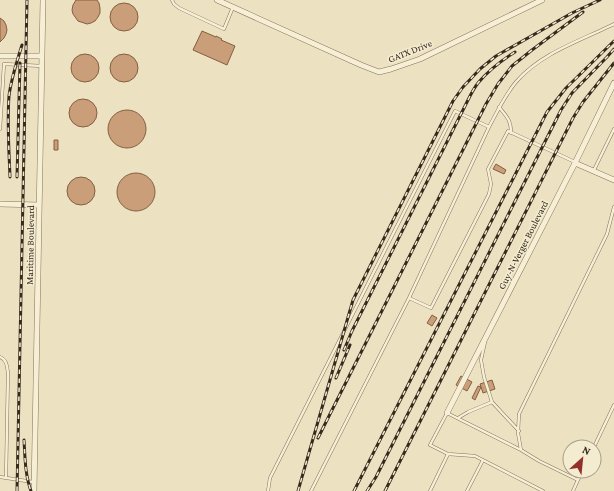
<svg xmlns="http://www.w3.org/2000/svg" width="614" height="491" viewBox="0 0 614 491" font-family="'Crimson Pro',serif">
  <rect width="100%" height="100%" fill="#ece2c2"/>
  <path fill="#c99e79" stroke="#845f40" d="M76,0H97L99,3L100,8V13L98,17L95,21L91,23L87,24L78,21L73,14L72,10L73,5Z
    M110 17a14 14 0 1 1 28 0a14 14 0 1 1-28 0Z
    M0,18L4,21L6,25L7,30L6,34L4,38L0,42Z
    M202,31L216,37V36L222,39L221,40L235,46L227,65L193,50Z
    M71 68a14 14 0 1 1 28 0a14 14 0 1 1-28 0Z
    M110 68a14 14 0 1 1 28 0a14 14 0 1 1-28 0Z
    M69 113a14 14 0 1 1 28 0a14 14 0 1 1-28 0Z
    M108 129a19 19 0 1 1 38 0a19 19 0 1 1-38 0Z
    M54,140H58V150H54Z
    M496,164L506,170L504,174L493,169Z
    M117 192a19 19 0 1 1 38 0a19 19 0 1 1-38 0Z
    M67 191a14 14 0 1 1 28 0a14 14 0 1 1-28 0Z
    M432,315L437,318L432,326L427,323Z
    M461,376L472,382L467,391L456,385Z
    M492,380L495,389L483,393L480,384Z
    M478,386L481,387L475,400L472,398Z"/>
  <g fill="none" stroke-linecap="round" stroke-linejoin="round">
    <g stroke="#85735a" stroke-width="3.5">
      <path id="lane" d="M172,0L174,4L179,8L224,29L233,7
        M499,107C507,117 511,120 511,133
        M0,129L4,64L42,66
        M594,170L614,129
        M409,298L431,308L489,194L491,184L488,169L508,131L575,162
        M485,342L481,360L484,377L492,402L519,431
        M0,357C7,360 7,366 8,373L6,478
        M458,418L468,412L492,402
        M594,447L614,405
        M521,450L447,413L430,445L448,454L475,456L543,491
        M0,477L33,482
        M578,480L539,461L521,450L518,433L519,414L607,234L614,207
        M268,491L270,478L455,111L489,127
        M311,491L409,298L489,127C497,112 505,95 516,82C540,54 577,42 610,26L614,24
        M430,491L448,454
        M467,491L483,460
        M573,491L582,471"/>
    </g>
    <g stroke="#85735a" stroke-width="6">
      <path id="street" d="M217,0L361,65L379,72L391,69L420,59L542,0
        M0,56H42
        M575,163L614,180
        M0,204L39,205
        M447,413L575,163L614,83
        M34,491L43,0"/>
    </g>
    <use href="#lane" stroke="#f7efd5" stroke-width="2.5"/>
    <use href="#street" stroke="#f7efd5" stroke-width="5"/>
    <g stroke="#362a1d" stroke-width="3">
      <path id="rail" d="M10,177C9,150 7,123 9,96C11,79 17,61 22,45
        M17,177L20,63
        M344,350L352,331L468,100C471,94 474,88 478,83C488,71 502,60 515,52
        M336,378L350,345
        M318,438L324,426L486,104L498,84L512,66L532,50L583,12
        M24,440C25,457 25,475 31,491
        M17,491L27,0
        M298,491L353,300L453,101L463,87L480,69L496,56L572,13L600,0
        M354,491L547,112L566,88L614,41
        M367,491L376,477L561,110L572,93L607,57L614,49
        M385,491L573,118L583,102L614,63"/>
    </g>
    <use href="#rail" stroke="#f4ecd1" stroke-width="1.5" stroke-dasharray="4.5" stroke-linecap="butt"/>
  </g>
  <g text-anchor="middle" dominant-baseline="central" stroke-width="3" stroke-linejoin="round" paint-order="stroke">
    <g font-size="10" fill="#362a1d" stroke="#f4ecd1">
      <text transform="translate(410 51) rotate(-22)">GATX Drive</text>
      <text transform="translate(30 245) rotate(-89)">Maritime Boulevard</text>
      <text transform="translate(523 245) rotate(-63)">Guy-N-Verger Boulevard</text>
    </g>
  </g>
  <g transform="translate(582 459) rotate(27)"><circle r="19" fill="#f4ecd1" stroke="#a89e89"/>
  <path d="M0-3L7 15L0 10L-7 15Z" fill="#92302c"/>
  <text y="-6" font-size="11" font-weight="bold" text-anchor="middle" fill="#362a1d">N</text>
  </g>
</svg>
